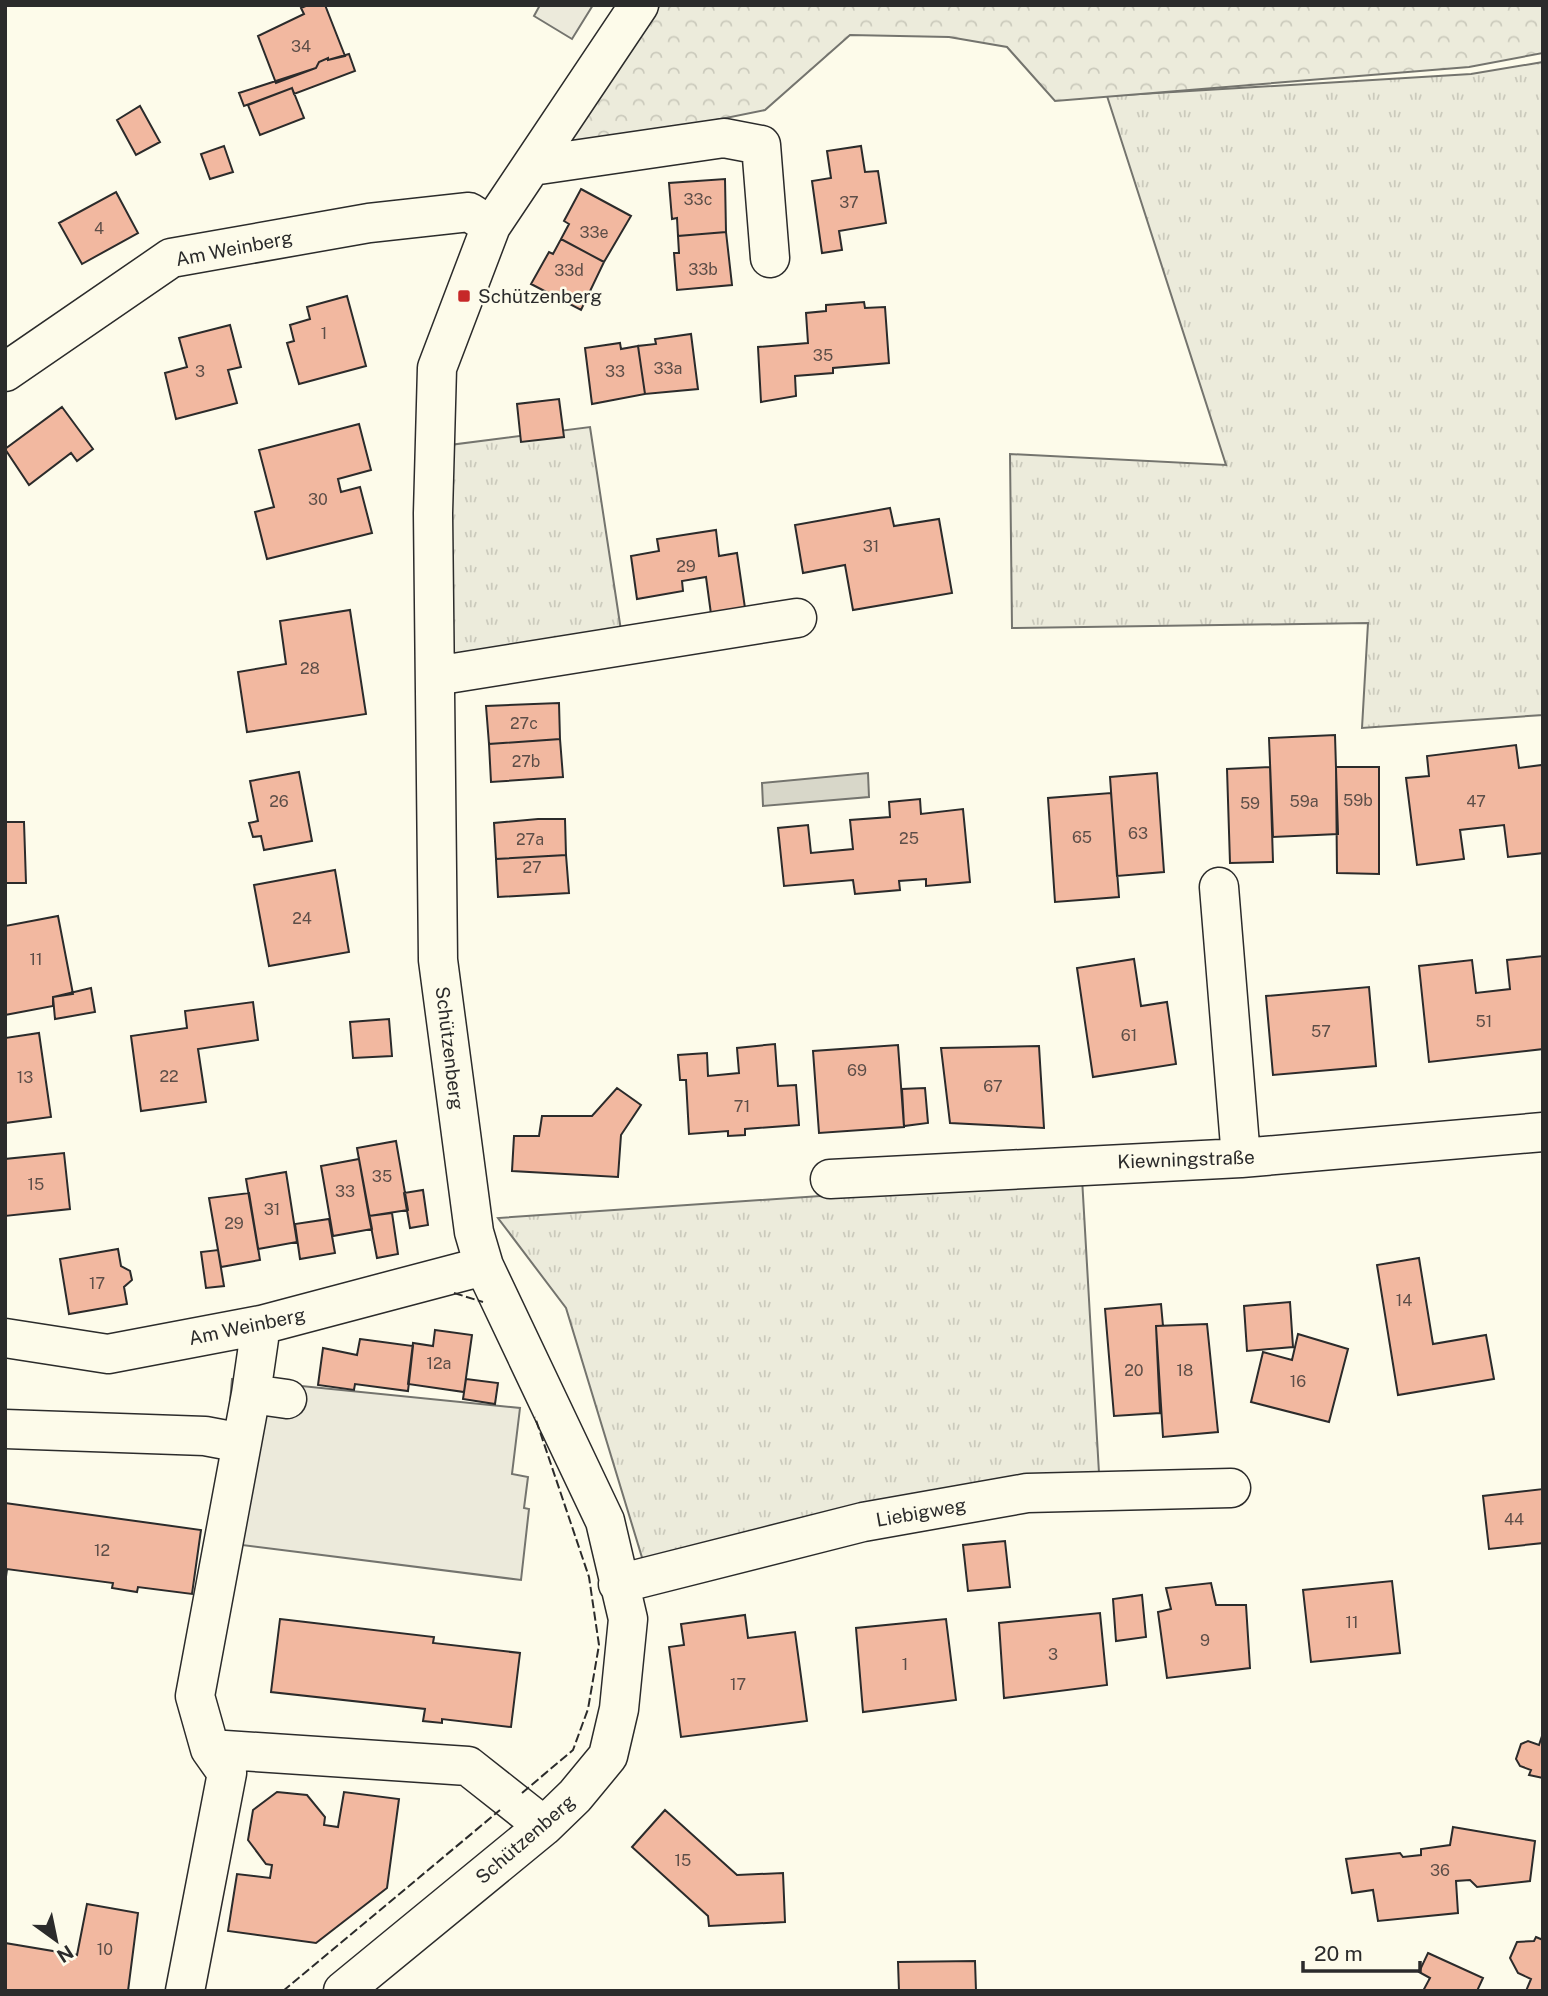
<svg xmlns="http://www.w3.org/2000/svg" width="1548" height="1996" viewBox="0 0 1548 1996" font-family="'Public Sans',sans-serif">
  <defs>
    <pattern id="grass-tufts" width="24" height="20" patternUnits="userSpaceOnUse" patternTransform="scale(1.75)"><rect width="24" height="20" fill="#ecebdb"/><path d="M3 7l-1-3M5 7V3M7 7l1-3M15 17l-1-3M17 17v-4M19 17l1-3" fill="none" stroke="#cbcabc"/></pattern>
    <pattern id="forest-crowns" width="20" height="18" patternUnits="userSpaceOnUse" patternTransform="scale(1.75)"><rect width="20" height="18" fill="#ecebdb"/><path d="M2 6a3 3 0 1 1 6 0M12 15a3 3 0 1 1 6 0" fill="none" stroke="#cbcabc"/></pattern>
  </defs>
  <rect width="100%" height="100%" fill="#fdfbea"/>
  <path fill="url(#grass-tufts)" stroke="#74746e" stroke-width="2" d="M1543,62V715L1362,728L1368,623L1012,628L1010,454L1226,465L1107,96L1471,74Z
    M590,427L622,637L447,667L450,445Z
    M1082,1178L1099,1473L644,1564L566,1308L498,1218Z"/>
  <path fill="url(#forest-crowns)" stroke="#74746e" stroke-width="2" d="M660,5H1543V53L1469,67L1055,101L1007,47L949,37L850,35L765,110L563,151Z"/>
  <path fill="#eceadb" stroke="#74746e" stroke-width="2" d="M540,5H593L572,39L534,16Z
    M232,1379L520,1408L512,1474L528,1477L524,1508L529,1509L521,1580L218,1542Z"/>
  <path fill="#d8d7c9" stroke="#74746e" stroke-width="2" d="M868,773L869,797L763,806L762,783Z"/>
  <path fill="#f2b8a0" stroke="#2b2b2b" stroke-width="2" d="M308,5H325L345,56L328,60V58L319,62L316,68L276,83L258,36L304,14L301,8Z
    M349,54L355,71L294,94L292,88L244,106L239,93L316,68L319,62L328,58V60Z
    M292,88L304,118L260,135L248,105Z
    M140,106L160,142L136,155L117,120Z
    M224,146L233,172L210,179L201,154Z
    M861,146L865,172L878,171L886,223L839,231L842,250L822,253L812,181L831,178L827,151Z
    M725,179L726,232L678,236L677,218L672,219L669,183Z
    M581,189L631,216L604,262L561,239L569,224L564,221Z
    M116,192L138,233L82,264L59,223Z
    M726,232L732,285L677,290L674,253H679L678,236Z
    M561,239L604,262L581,310L531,284L549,252L553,254Z
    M347,296L366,366L299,384L287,343L294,341L290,325L310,319L307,307Z
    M864,302L865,308L885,307L889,363L833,368V373L795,376L796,396L761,402L758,347L808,343L806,313L826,311V305Z
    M230,325L241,367L228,370L237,403L176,419L165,373L187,367L179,338Z
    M691,334L698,389L645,394L638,346L656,344L655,339Z
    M620,343L621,349L638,346L645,394L592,404L585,348Z
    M559,399L564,437L521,442L517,404Z
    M62,407L93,449L77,461L71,453L29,485L5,449Z
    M359,424L371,470L338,479L341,492L360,487L372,533L267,559L255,512L274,507L259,450Z
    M890,508L894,526L939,519L952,593L853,610L845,565L803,573L795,525Z
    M716,530L719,556L737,553L745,608L711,614L706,577L682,581L683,591L637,599L631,556L659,551L657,539Z
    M350,610L366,714L247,732L238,672L286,664L280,621Z
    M559,703L560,739L489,744L486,706Z
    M1335,735L1338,834L1273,837L1269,738Z
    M560,739L563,777L491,782L489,744Z
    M1516,745L1519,768L1542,765L1543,853L1508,857L1504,825L1460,830L1464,859L1417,865L1406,778L1429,776L1427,756Z
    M1270,767L1273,862L1230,863L1227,769Z
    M1336,767H1379V874L1337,873Z
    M299,772L312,841L264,850L261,836L253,837L249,823L258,821L250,781Z
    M1157,773L1164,872L1117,876L1110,777Z
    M1111,793L1119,897L1055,902L1048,798Z
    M920,799L921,814L963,809L970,882L926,886V879L899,881L900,890L855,894L853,880L784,886L778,828L808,825L811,853L853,849L850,820L890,817L889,802Z
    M538,819H565L566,855L496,859L494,823Z
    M5,822H24L26,883H5Z
    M566,855L569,893L498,897L496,859Z
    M335,870L349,952L269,966L254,885Z
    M58,916L73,994L53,997V1006L5,1015V926Z
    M1543,956V1049L1429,1062L1419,966L1472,960L1476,993L1510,989L1507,960Z
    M1134,959L1141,1006L1167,1002L1176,1064L1093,1077L1077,968Z
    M1369,987L1376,1066L1273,1075L1266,996Z
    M91,988L95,1012L55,1019L53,997Z
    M253,1002L258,1040L198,1049L206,1102L141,1111L131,1036L187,1028L185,1011Z
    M389,1019L392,1056L353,1058L350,1022Z
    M39,1033L51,1117L5,1123V1038Z
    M775,1044L778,1086L796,1085L799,1125L745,1129V1135L728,1136V1131L689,1134L686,1080H680L678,1055L707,1053L708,1076L739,1073L737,1048Z
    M898,1045L904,1127L819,1133L813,1051Z
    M1039,1046L1044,1128L950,1123L941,1048Z
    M617,1088L641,1105L621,1135L618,1177L512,1171L514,1136H539L542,1116H592Z
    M925,1088L928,1123L904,1126L902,1089Z
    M396,1141L408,1210L369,1216L357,1148Z
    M64,1153L70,1209L5,1216V1159Z
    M359,1159L372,1229L333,1236L321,1166Z
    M286,1172L297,1242L258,1249L246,1179Z
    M423,1190L428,1225L410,1228L404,1193Z
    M249,1193L260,1260L221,1267L209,1198Z
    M392,1213L398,1254L377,1258L369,1216Z
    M329,1219L335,1253L300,1259L295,1224Z
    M118,1249L121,1266L130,1271L132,1280L124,1287L127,1304L69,1314L60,1259Z
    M218,1250L224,1286L206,1288L201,1252Z
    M1419,1258L1433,1344L1486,1335L1494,1379L1398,1395L1377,1265Z
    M1290,1302L1293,1347L1247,1351L1244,1306Z
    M1161,1304L1163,1326H1156L1160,1413L1114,1416L1105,1309Z
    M1207,1324L1218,1432L1163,1437L1156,1326Z
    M435,1330L472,1335L464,1392L408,1384L413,1343L433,1346Z
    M1298,1334L1348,1349L1329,1422L1251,1402L1263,1352L1292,1360Z
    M360,1339L413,1346L408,1391L355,1384L354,1390L318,1385L323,1348L357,1355Z
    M466,1379L498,1383L495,1404L463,1399Z
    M1543,1489V1543L1489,1549L1483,1496Z
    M5,1503L201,1530L192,1594L138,1587L137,1592L112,1588L113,1583L7,1569L5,1584Z
    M1005,1541L1010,1587L968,1591L963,1545Z
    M1392,1581L1400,1653L1311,1662L1303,1590Z
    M1211,1583L1216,1605H1246L1250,1668L1167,1678L1158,1612L1171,1609L1166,1588Z
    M1142,1595L1146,1637L1116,1641L1113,1599Z
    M1100,1613L1107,1685L1004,1698L999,1623Z
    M745,1615L748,1638L795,1632L807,1721L681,1737L669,1647L684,1645L681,1624Z
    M280,1619L434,1637L433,1643L520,1653L511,1727L442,1719V1723L423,1721L425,1709L271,1692Z
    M946,1619L956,1700L863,1712L856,1628Z
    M1543,1733V1778L1529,1775L1531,1770L1520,1766L1516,1759L1521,1744L1528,1741L1539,1745Z
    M277,1792L307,1795L325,1817L324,1825L338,1827L344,1792L399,1799L387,1888L316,1943L228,1931L237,1874L270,1878L272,1865L266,1864L248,1840L253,1810Z
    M665,1810L737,1875L783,1873L785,1922L709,1926L708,1916L632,1847Z
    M1453,1827L1535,1841L1530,1881L1477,1887L1470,1880L1456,1881L1458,1913L1378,1921L1373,1890L1352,1893L1346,1859L1400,1853L1403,1857L1421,1855V1849L1450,1845Z
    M87,1904L138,1913L128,1991H5V1943L77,1955Z
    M1536,1937L1543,1940V1991H1526L1531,1979L1518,1973L1510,1958L1517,1942L1534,1941Z
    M1428,1953L1483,1978L1477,1991H1423L1430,1978L1419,1972Z
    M975,1961L976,1991H899L898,1962Z"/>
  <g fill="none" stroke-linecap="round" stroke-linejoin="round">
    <g stroke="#2b2b2b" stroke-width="41">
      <path id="minor" d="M532,166L724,138L761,145L770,258
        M5,372L171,258L369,223L469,212L491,226
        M435,676L797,618
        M1219,887L1241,1158
        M830,1179L1241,1158L1543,1132
        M5,1338L108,1354L261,1325L484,1266
        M251,1394L261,1325
        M5,1429L205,1436L242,1443
        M618,1584L863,1522L1027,1493L1231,1488
        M210,1749L468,1766L544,1826
        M185,1991L227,1773L210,1749L195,1696L251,1394L287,1399
        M343,1991L544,1826L575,1796L608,1756L619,1709L628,1619L605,1521L484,1266L474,1232L438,960L433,513L437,368L491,226L639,5"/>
    </g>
    <use href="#minor" stroke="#fdfbea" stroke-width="38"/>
    <path stroke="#2b2b2b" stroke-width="2" stroke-dasharray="9 3.5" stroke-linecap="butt" d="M454,1293L483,1302
      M522,1793L573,1750L588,1709L599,1645L589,1577L535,1417
      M283,1991L500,1810"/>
  </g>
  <rect fill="#c62828" stroke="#fdfbea" stroke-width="2.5" x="457" y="289" width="14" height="14" rx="3.5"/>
  <g text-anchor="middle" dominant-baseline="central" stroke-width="5" stroke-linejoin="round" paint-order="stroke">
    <g font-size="16" fill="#5d4e48">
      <text x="301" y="46">34</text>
      <text x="698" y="199">33c</text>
      <text x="849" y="202">37</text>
      <text x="99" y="228">4</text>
      <text x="594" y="232">33e</text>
      <text x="703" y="269">33b</text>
      <text x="569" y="270">33d</text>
      <text x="324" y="333">1</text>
      <text x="823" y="355">35</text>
      <text x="668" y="368">33a</text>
      <text x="200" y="371">3</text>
      <text x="615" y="371">33</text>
      <text x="318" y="499">30</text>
      <text x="871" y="546">31</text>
      <text x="686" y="566">29</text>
      <text x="310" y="668">28</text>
      <text x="524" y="723">27c</text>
      <text x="526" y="761">27b</text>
      <text x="1358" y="800">59b</text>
      <text x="279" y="801">26</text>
      <text x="1304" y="801">59a</text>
      <text x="1476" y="801">47</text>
      <text x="1250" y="803">59</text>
      <text x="1138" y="833">63</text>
      <text x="1082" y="837">65</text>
      <text x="909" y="838">25</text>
      <text x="530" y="839">27a</text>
      <text x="532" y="867">27</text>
      <text x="302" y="918">24</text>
      <text x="36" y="959">11</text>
      <text x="1484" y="1021">51</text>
      <text x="1321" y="1031">57</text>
      <text x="1129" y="1035">61</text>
      <text x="857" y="1070">69</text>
      <text x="169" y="1076">22</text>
      <text x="25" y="1077">13</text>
      <text x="993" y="1086">67</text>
      <text x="742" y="1106">71</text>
      <text x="382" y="1176">35</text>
      <text x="36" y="1184">15</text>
      <text x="345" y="1191">33</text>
      <text x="272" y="1209">31</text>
      <text x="234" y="1223">29</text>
      <text x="97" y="1283">17</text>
      <text x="1404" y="1300">14</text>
      <text x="439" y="1363">12a</text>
      <text x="1134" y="1370">20</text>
      <text x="1185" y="1370">18</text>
      <text x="1298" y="1381">16</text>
      <text x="1514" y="1519">44</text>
      <text x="102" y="1550">12</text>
      <text x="1352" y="1622">11</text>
      <text x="1205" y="1640">9</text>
      <text x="1053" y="1654">3</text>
      <text x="905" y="1664">1</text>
      <text x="738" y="1684">17</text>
      <text x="683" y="1860">15</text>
      <text x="1440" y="1870">36</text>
      <text x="105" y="1949">10</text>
    </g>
    <g font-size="19" fill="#2b2b2b" stroke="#fdfbea">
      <text transform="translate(234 248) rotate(-11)">Am Weinberg</text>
      <text transform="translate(450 1048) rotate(83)">Schützenberg</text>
      <text transform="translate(1186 1159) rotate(-2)">Kiewningstraße</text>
      <text transform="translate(247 1326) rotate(-12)">Am Weinberg</text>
      <text transform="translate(921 1512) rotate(-10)">Liebigweg</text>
      <text transform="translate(525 1839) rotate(-41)">Schützenberg</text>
    </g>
    <g font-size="19" fill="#2b2b2b" stroke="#fdfbea" text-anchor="start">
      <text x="478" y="296">Schützenberg</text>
    </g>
  </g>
  <rect width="1548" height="1996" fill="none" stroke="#2b2b2b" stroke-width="14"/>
  <g transform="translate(56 1940) rotate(147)" stroke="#fdfbea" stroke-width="5" paint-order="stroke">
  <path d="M0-5L12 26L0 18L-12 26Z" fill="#2b2b2b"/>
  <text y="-10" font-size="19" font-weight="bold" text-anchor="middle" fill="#2b2b2b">N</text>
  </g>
  <path d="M1303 1961v10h117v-10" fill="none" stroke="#2b2b2b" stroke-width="3.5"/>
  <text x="1314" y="1961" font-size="21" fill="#2b2b2b" stroke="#fdfbea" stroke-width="5" paint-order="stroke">20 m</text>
</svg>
